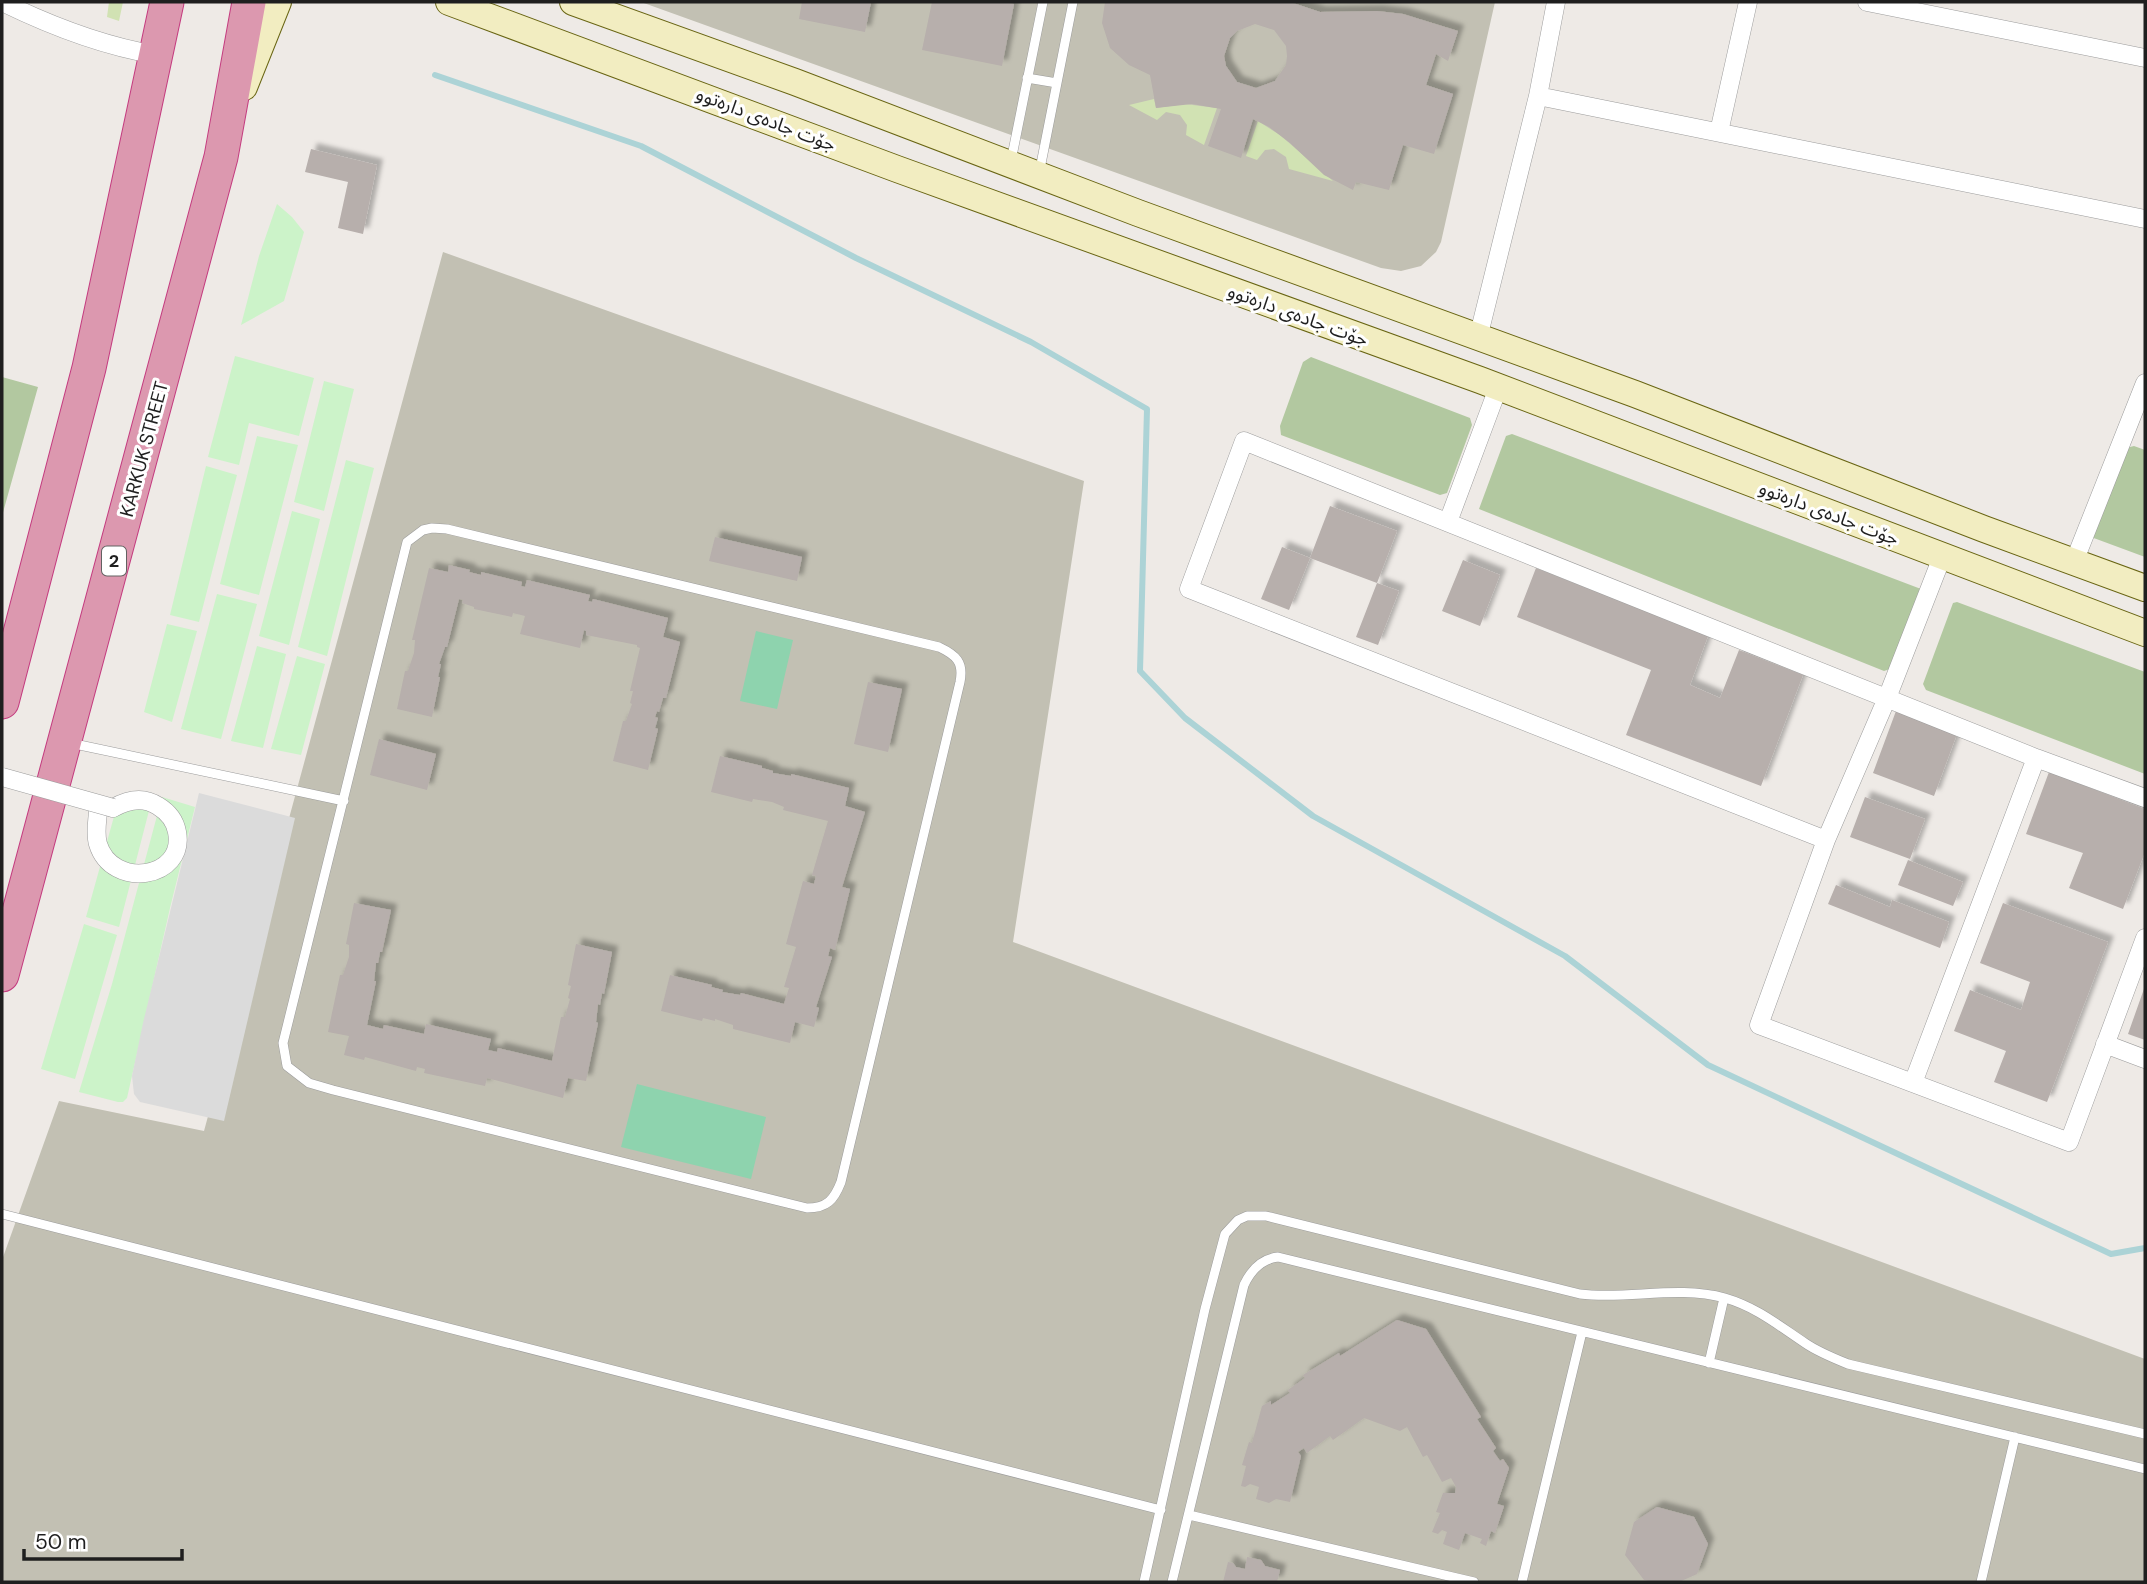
<svg xmlns="http://www.w3.org/2000/svg" width="2147" height="1584" viewBox="0 0 2147 1584" font-family="'DM Sans','Noto Sans Arabic',sans-serif">
  <defs>
    <filter id="shadow"><feDropShadow dx="6" dy="-6" stdDeviation="2" flood-color="#0004"/></filter>
  </defs>
  <rect width="100%" height="100%" fill="#eeeae6"/>
  <path fill="#c2c0b3" d="M641,2H1495L1441,242L1436,252L1421,266L1401,271L1381,268Z
    M443,252L1084,481L1013,942L2145,1359V1582H2V1260L59,1101L204,1131Z"/>
  <path fill="#d1e2b3" d="M109,2H123L119,21L107,17Z
    M1154,99L1156,108L1185,104L1217,108L1204,145L1186,135L1187,125L1180,115L1166,112L1157,120L1129,105Z
    M1258,121L1280,135L1333,181L1289,169L1286,157L1274,149L1265,150L1257,160L1246,156Z"/>
  <path fill="#b2c8a0" d="M1311,357L1470,418L1472,425L1447,493L1440,495L1281,435L1280,426L1303,362Z
    M2,377L38,387L2,516Z
    M1512,434L1921,589L1890,669L1884,671L1479,509L1506,436Z
    M2134,446L2145,450V557L2091,537L2126,448Z
    M1957,602L2145,672V774L1926,690L1923,684L1953,603Z"/>
  <path fill="#ccf3c9" d="M277,204L292,217L304,232L284,301L241,325L259,256Z
    M235,356L314,378L299,436L249,423L239,465L208,457Z
    M324,381L354,389L324,511L294,502Z
    M257,436L298,445L259,595L220,584Z
    M346,460L374,468L327,656L298,647Z
    M206,466L237,475L199,622L170,615Z
    M292,511L320,519L289,645L259,636Z
    M217,594L257,604L221,739L181,729Z
    M167,624L197,631L172,722L144,712Z
    M257,646L286,654L263,748L231,741Z
    M297,656L325,664L301,755L271,749Z
    M120,795L151,803L119,927L86,917Z
    M162,797L195,807L170,908L127,1098L123,1102H118L79,1092L112,984Z
    M84,924L117,935L75,1079L41,1069Z"/>
  <path fill="#8ed3ae" d="M756,631L793,640L777,709L740,701Z
    M637,1084L766,1117L751,1179L621,1147Z"/>
  <path fill="#dbdbdb" d="M199,793L295,818L224,1121L140,1102L134,1094L132,1076L143,1023Z"/>
  <g fill="none" stroke-linecap="round" stroke-linejoin="round">
    <path stroke="#acd3d6" stroke-width="6" d="M435,75L641,146L856,258L1031,342L1147,409L1140,671L1185,718L1313,816L1565,956L1708,1065L2111,1254L2145,1248"/>
  </g>
  <path fill="#b7afac" fill-rule="evenodd" filter="url(#shadow)" d="M802,2H871L865,32L799,19Z
    M932,2H1004L1014,4L1002,66L922,50Z
    M1105,2H1290L1320,12L1377,11L1403,14L1458,31L1448,61L1436,54L1426,85L1453,94L1434,154L1403,145L1389,190L1356,182L1353,190L1324,175L1290,143L1269,127L1253,119L1241,158L1208,146L1221,109L1192,104L1156,108L1150,75L1129,65L1110,48L1102,23ZM1255,24L1274,30L1286,46L1287,56L1286,65L1275,81L1256,88L1237,82L1226,66L1224,56L1230,38L1237,31Z
    M311,149L377,165L363,234L338,228L348,182L305,172Z
    M1330,506L1397,531L1377,583L1399,591L1378,645L1356,637L1377,583L1310,558Z
    M715,537L802,557L797,581L709,561Z
    M1282,547L1310,558L1289,610L1261,599Z
    M1463,560L1500,575L1480,626L1442,611Z
    M449,565L470,570L469,572L481,575V572L522,582L521,586L525,587L527,580L590,595L588,601L592,602L593,599L668,618L663,637L680,642L666,698H663L659,712L657,711L655,717L658,718L655,728L658,729L648,770L613,761L623,721H626L632,704L630,703L633,691H630L640,648L637,647V645L586,635V631L584,630L580,648L520,634L525,616L513,613L512,617L474,609V607L462,603L463,600L459,599L447,647H445L439,664H441L438,677H440L432,717L397,709L405,671H408L414,653L415,640H412L429,568L448,572Z
    M1536,568L1708,636L1690,685L1720,698L1739,650L1803,675L1761,786L1626,735L1651,670L1517,617Z
    M868,682L902,689L888,752L854,744Z
    M1896,711L1957,734L1934,796L1873,773Z
    M379,739L436,754L427,790L370,775Z
    M720,756L762,766V768L773,771V773L791,776V774L849,788L845,806L865,812L842,887L850,889L835,950L830,948L828,956L832,957L816,1007L819,1008L814,1027L795,1022L790,1043L733,1029V1025L715,1019V1021L703,1018L702,1021L661,1011L670,975L712,985L711,987L723,990L722,992L740,995L741,993L784,1004L789,988L784,987L796,947L786,944L803,881L814,884L816,876L812,875L828,821L783,810L784,807L772,802L753,799L752,802L711,792Z
    M2049,772L2145,809V852L2123,909L2069,888L2083,853L2026,834Z
    M1865,797L1925,819L1910,859L1850,837Z
    M1908,860L1963,882L1953,906L1898,885Z
    M1836,885L1890,907L1892,900L1949,922L1940,948L1828,904Z
    M354,903L391,910L382,952H380L378,963H376L374,981H376L367,1025L383,1029L384,1025L424,1034L426,1024L491,1039L488,1050L497,1052L498,1048L552,1061L561,1017H565L570,999L568,998L571,986L568,985L576,944L612,952L604,994L602,993L600,1005L598,1004L596,1022L598,1023L586,1081L568,1078L563,1098L487,1078L485,1086L424,1073L425,1069L417,1067L416,1071L365,1057L364,1060L344,1055L349,1036L328,1032L340,975H343L349,957V945L346,944Z
    M2003,903L2108,942L2047,1102L1994,1082L2006,1051L1954,1031L1970,990L2021,1010L2030,982L1980,963Z
    M2145,986V1040L2128,1034Z
    M1397,1320L1426,1329L1481,1417L1477,1419L1496,1448L1493,1451L1500,1461L1503,1459L1509,1468L1497,1504L1504,1506L1495,1533L1491,1531L1486,1546L1480,1543L1482,1539L1465,1533L1459,1550L1443,1544L1447,1532L1442,1530L1438,1534L1432,1532L1440,1513L1436,1512L1443,1493H1455L1456,1487L1451,1478L1442,1482L1427,1455L1423,1457L1407,1427L1400,1431L1364,1418L1333,1440L1330,1436L1307,1453L1304,1448L1298,1452L1301,1456L1290,1502L1276,1499L1269,1503L1256,1499L1259,1487L1250,1484L1245,1487L1241,1486L1246,1466L1242,1465L1249,1442L1252,1443L1262,1406L1271,1401V1405L1290,1393L1288,1390L1305,1378L1303,1375L1339,1353L1340,1356Z
    M1657,1507L1694,1517L1708,1544L1697,1574L1679,1582H1654L1644,1580L1625,1555L1634,1522Z
    M1247,1557L1261,1560L1265,1566L1280,1570L1277,1582H1223L1228,1562L1233,1563L1236,1567L1245,1569Z"/>
  <g fill="none" stroke-linecap="round" stroke-linejoin="round">
    <g stroke="#9c9c9c" stroke-width="10">
      <path id="lane" d="M1027,78L1057,83
        M1011,161L1043,2
        M1039,174L1073,2
        M432,528L447,529L939,647C956,655 964,662 960,682L841,1182C834,1200 827,1208 807,1208L333,1090L309,1083L287,1066L283,1043L407,542L423,530Z
        M70,743L344,801
        M2,1214L1161,1510
        M1709,1363L1724,1298
        M1189,1515L1474,1582
        M1144,1582L1205,1309L1225,1234L1238,1220L1247,1216H1266L1580,1294C1628,1300 1677,1285 1725,1298C1756,1307 1778,1325 1805,1343C1818,1352 1833,1358 1848,1364L2145,1434
        M1172,1582L1244,1285C1251,1270 1261,1259 1278,1257L2145,1469
        M1522,1582L1582,1332
        M1981,1582L2015,1437"/>
    </g>
    <g stroke="#9c9c9c" stroke-width="19">
      <path id="street" d="M2,2C51,26 102,46 157,55
        M1867,2L2145,58
        M1538,96L2145,219
        M1719,132L1748,2
        M1478,338L1538,96L1556,2
        M1448,522L1498,388
        M1942,557L1887,698L1826,840L1759,1025L2069,1142L2145,938
        M2074,562L2145,383
        M98,812C97,823 95,834 98,844C112,890 186,879 177,832C175,821 168,812 158,806C143,796 127,800 113,808
        M1826,840L1189,589L1244,441L2036,758L2145,798
        M2105,1044L2145,1059
        M1913,1083L2036,758"/>
    </g>
    <g stroke="#696513" stroke-width="28">
      <path id="secondary" d="M449,2L897,169L1480,380L2145,633
        M573,2L795,82L1138,213L1635,394L1984,529L2145,588
        M244,87L278,2"/>
    </g>
    <g stroke="#c43b7f" stroke-width="35">
      <path id="highway" d="M2,702L89,368L167,2
        M2,975L221,157L249,2"/>
    </g>
    <use href="#lane" stroke="#fff" stroke-width="9"/>
    <use href="#street" stroke="#fff" stroke-width="18"/>
    <use href="#secondary" stroke="#f2edc1" stroke-width="26"/>
    <use href="#highway" stroke="#dc98af" stroke-width="33"/>
    <g stroke="#9c9c9c" stroke-width="19" stroke-linecap="butt">
      <path id="street-bridge" d="M2,777L113,808"/>
    </g>
    <use href="#street-bridge" stroke="#fff" stroke-width="18"/>
  </g>
  <g text-anchor="middle" dominant-baseline="central" stroke-width="6" stroke-linejoin="round" paint-order="stroke">
    <rect fill="#fff" stroke="#626262" stroke-width="2" x="102" y="546.5" width="24" height="29" rx="5"/>
    <g font-size="18" font-weight="bold" fill="#1f1f1f">
      <text x="114" y="561">2</text>
    </g>
    <g font-size="19" fill="#1f1f1f" stroke="#fff">
      <text transform="translate(766 119) rotate(21)">جۆت جادەی دارەتوو</text>
      <text transform="translate(1298 315) rotate(20)">جۆت جادەی دارەتوو</text>
      <text transform="translate(144 449) rotate(-75)">KARKUK STREET</text>
      <text transform="translate(1829 513) rotate(21)">جۆت جادەی دارەتوو</text>
    </g>
  </g>
  <rect width="2147" height="1584" fill="none" stroke="#1f1f1f" stroke-width="7"/>
  <path d="M24 1549v10h158v-10" fill="none" stroke="#1f1f1f" stroke-width="3.5"/>
  <text x="35" y="1549" font-size="21" fill="#1f1f1f" stroke="#ffffff" stroke-width="5" paint-order="stroke">50 m</text>
</svg>
